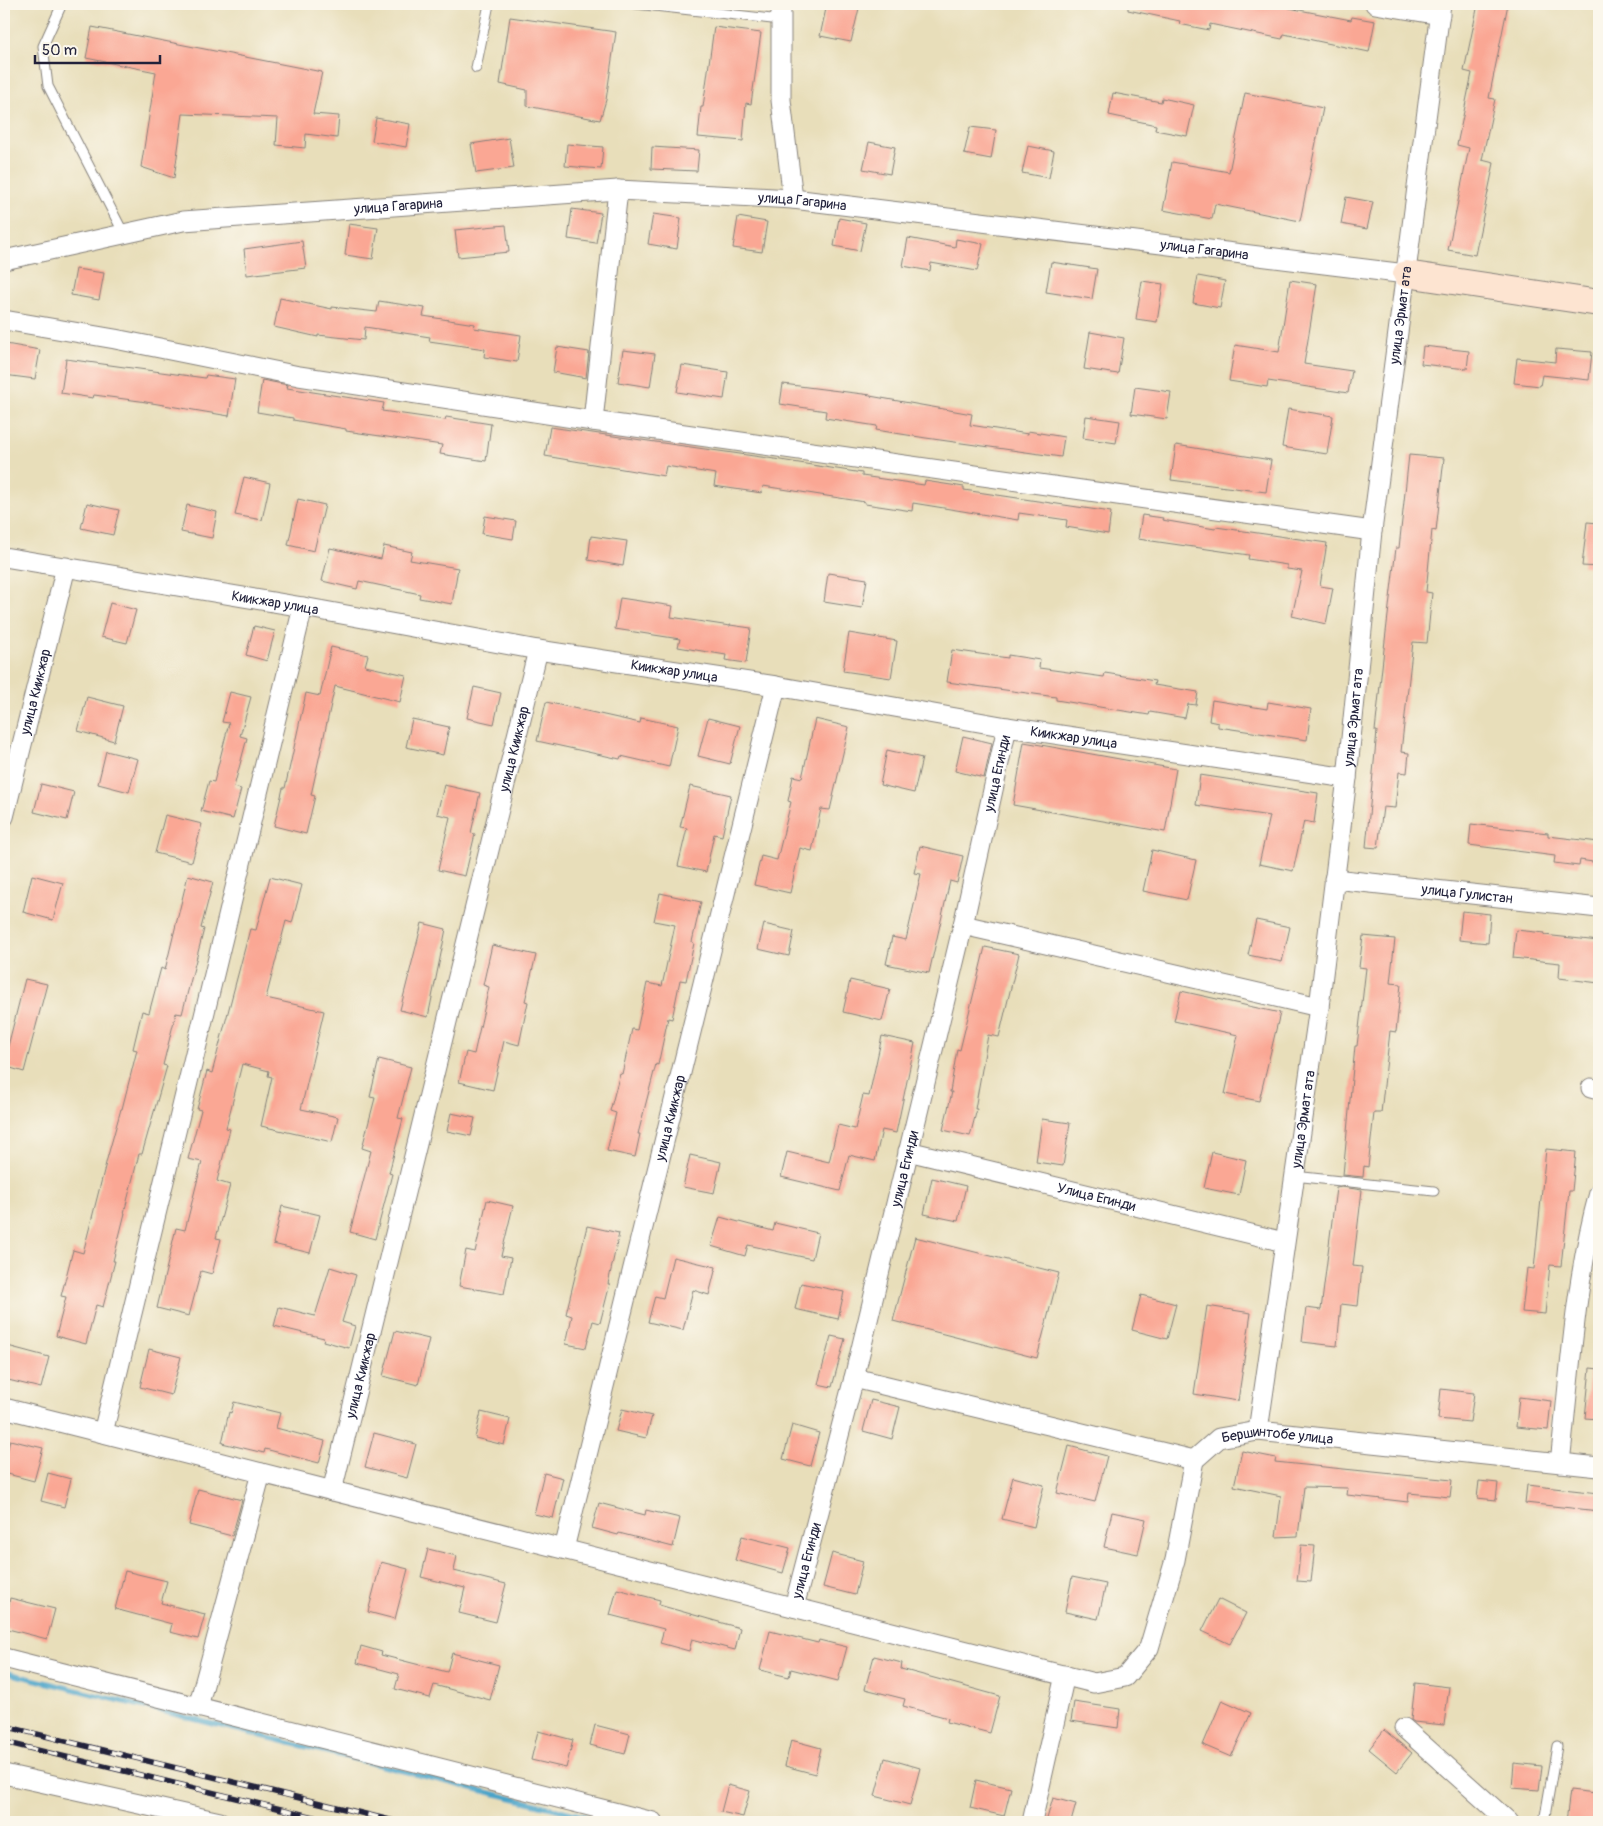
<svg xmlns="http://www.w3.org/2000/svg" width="1603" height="1826" viewBox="0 0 1603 1826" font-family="Pangolin,sans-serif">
  <rect width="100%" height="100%" fill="#fbf7ec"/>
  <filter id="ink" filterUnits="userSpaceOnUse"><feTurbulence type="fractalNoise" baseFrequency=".02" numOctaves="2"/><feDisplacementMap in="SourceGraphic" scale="10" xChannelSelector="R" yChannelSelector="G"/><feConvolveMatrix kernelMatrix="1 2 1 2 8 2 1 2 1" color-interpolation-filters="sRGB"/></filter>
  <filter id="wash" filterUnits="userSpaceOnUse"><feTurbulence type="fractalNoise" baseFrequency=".0096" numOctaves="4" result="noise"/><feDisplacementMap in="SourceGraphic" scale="20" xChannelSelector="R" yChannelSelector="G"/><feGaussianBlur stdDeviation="1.12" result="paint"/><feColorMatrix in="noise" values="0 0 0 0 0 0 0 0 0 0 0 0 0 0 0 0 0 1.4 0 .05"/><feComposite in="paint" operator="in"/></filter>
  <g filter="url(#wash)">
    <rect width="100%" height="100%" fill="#e8deba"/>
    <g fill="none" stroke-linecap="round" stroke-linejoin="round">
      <path stroke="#4ca4c9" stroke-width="5" d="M4,1672L608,1822"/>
    </g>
    <g id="blocks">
      <path fill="#faa794" d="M827,4H860L851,42L820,36Z
        M1128,4H1290L1289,8L1351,20L1352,17L1375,21L1369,52L1284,34L1282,39L1210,24L1209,30L1179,24L1180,21L1128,10Z
        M1478,4H1508L1489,98L1495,99L1482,160L1494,163L1475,255L1448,250L1469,148L1457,145L1472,73L1464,71Z
        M510,17L616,32L606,100L600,120L527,106V90L500,84Z
        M92,27L322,72L313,114L339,116L337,138L306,134L305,148L276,145L278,118L183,114L174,178L141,167L156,72L86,58Z
        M714,27L761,33L751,104L746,103L743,141L698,137L701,107H703Z
        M1113,93L1161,102L1162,98L1194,105L1187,136L1155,130L1156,125L1109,115Z
        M1245,93L1323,108L1300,221L1215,204L1212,219L1163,210L1172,162L1229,172Z
        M376,118L410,124L406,147L372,141Z
        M970,127L996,130L991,159L964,154Z
        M509,138L514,168L476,173L471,144Z
        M869,142L895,147L890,174L863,169Z
        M567,144L603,147L601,169L565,166Z
        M1028,146L1054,151L1049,178L1022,173Z
        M652,147L699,150L697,171L651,169Z
        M1346,197L1373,202L1367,229L1341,224Z
        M572,209L601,213L596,243L568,239Z
        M653,214L681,218L677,249L648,244Z
        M738,217L767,222L762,252L733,248Z
        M839,218L866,223L860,251L834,246Z
        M349,224L378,228L373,259L345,255Z
        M506,225L509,252L458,257L455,230Z
        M908,238L955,247L956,239L983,244L977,271L931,263L930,271L903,266Z
        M302,241L306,268L247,275L244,249Z
        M1051,262L1097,269L1092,299L1046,292Z
        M76,269L104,273L99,300L71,295Z
        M1198,276L1225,281L1220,308L1193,303Z
        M1290,280L1317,284L1304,364L1352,371L1348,393L1268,381L1267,387L1229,381L1235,345L1279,352Z
        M1142,281L1163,284L1157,322L1136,319Z
        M280,298L332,309V307L377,312L379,301L425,308L423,316L475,324L474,328L521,335L517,362L484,357L485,349L429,341L430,337L365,327L364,340L318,335V337L274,327Z
        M1090,332L1124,338L1118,374L1084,369Z
        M6,344L40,350L35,379L4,375Z
        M1423,346L1469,351L1467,369L1421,364Z
        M557,347L589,352L586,378L553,372Z
        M1556,349L1592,352L1589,380L1542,375L1540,386L1514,383L1517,358L1555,362Z
        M623,350L655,354L650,387L618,382Z
        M66,359L205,378L206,375L235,379L229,416L140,401L94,395L93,398L61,393Z
        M682,365L728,372L724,399L677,392Z
        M262,380L288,385L287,388L384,403L382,411L445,420L446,417L491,424L486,461L440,454L442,445L346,431V429L293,420V418L257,412Z
        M783,384L871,395L870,396L972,414L970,425L1028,434V431L1064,437L1061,457L926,438L876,430L877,426L825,418L826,411L780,404Z
        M1135,387L1171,392L1167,419L1131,414Z
        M1288,409L1333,416L1327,454L1282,447Z
        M1086,416L1120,421L1116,443L1083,438Z
        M550,427L768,458L862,473V476L924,485L925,481L964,487V490L1111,512L1108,534L1066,527L1067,520L1019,513L1018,520L913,503L912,511L865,504V502L763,486L762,493L714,486L716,474L666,466L664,476L545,456Z
        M1176,445L1271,460L1266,492L1171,480Z
        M1409,455L1444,458L1436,531L1432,530L1426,592L1432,593L1427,643L1413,642L1401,752L1409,753L1407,773L1399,772L1395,808L1383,807L1378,848L1366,847L1377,731H1375L1384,649L1396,548H1399Z
        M244,477L270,483L262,520L235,515Z
        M298,499L325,505L314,551L288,545Z
        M87,503L119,510L113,535L81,528Z
        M187,505L217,512L212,538L181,532Z
        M1142,515L1163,518L1162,520L1215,529L1216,527L1327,543L1320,586L1333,588L1326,624L1292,616L1302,571L1287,569V565L1248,559L1249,555L1138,539Z
        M485,516L516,521L513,539L482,534Z
        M1587,522L1599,523V567L1582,566Z
        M591,536L627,541L623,566L588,560Z
        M384,546L412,552L410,560L458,568L452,604L419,598L420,594L359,581L357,589L322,581L330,548L381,559Z
        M828,573L867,579L862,608L824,602Z
        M620,598L673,606L671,617L730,626V625L751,628L746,663L725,660L726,655L678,647L680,639L615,629Z
        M110,603L136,610L127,643L101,637Z
        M254,626L275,631L267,661L246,655Z
        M849,633L897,641L891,678L843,671Z
        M331,647L368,655L365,666L406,675L400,702L335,686L311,795L315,796L306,834L274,826L283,788H285L306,693L320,696Z
        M952,650L1008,658V655L1040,660L1039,668L1104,677L1105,673L1155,681L1154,685L1198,692L1196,705L1188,704L1185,718L1150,712L1149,715L1056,700V697L947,682Z
        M474,687L501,693L494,724L467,718Z
        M230,692L251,697L240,736L247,738L234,787L241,789L233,819L201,811L209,781L214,782L229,723L222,722Z
        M87,697L123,706L114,741L78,731Z
        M1212,700L1267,709L1268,702L1311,709L1307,740L1218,727V723L1209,721Z
        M546,702L640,723L641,718L678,726L669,767L621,756L620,759L537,741Z
        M708,718L740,726L730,764L698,756Z
        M412,719L449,727L443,755L406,747Z
        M815,719L849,727L830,810L821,809L812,851L800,848L790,893L754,885L761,856L777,860L791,802L788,801L793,776L802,778Z
        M963,736L992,743L984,778L955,771Z
        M1024,742L1176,769L1165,832L1013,805Z
        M887,750L922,758L914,793L880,785Z
        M106,751L138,759L129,792L98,784Z
        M1200,775L1318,793L1314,823L1304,821L1293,871L1259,864L1270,816L1196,805Z
        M41,784L74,792L67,820L34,812Z
        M444,785L480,793L471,833L475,834L465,876L438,870L450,817L437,814Z
        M690,786L731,795L722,836L714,834L706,872L678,866L687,828L680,827Z
        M165,815L202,824L192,862L155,853Z
        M1471,824L1548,833V836L1599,842V863L1580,860L1579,866L1554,863L1555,856L1469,845Z
        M920,846L963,856L957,883L950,881L929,973L886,964L892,937L906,940L921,874L914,873Z
        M1152,850L1196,860L1187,900L1143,891Z
        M32,875L63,883L53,920L23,912Z
        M188,875L213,882L201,928L204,929L182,1014L176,1013L163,1065L167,1066L142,1154H139L124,1213H125L113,1261H115L103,1307L96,1305L86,1344L56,1336L66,1297L61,1296L73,1250L83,1253L107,1159L121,1109H122L137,1050L133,1049L142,1011L149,1013L161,968L165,970Z
        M270,877L302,885L292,923L286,921L266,998L324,1011L301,1109L338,1117L332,1142L261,1126L272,1077L268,1076L269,1071L242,1064L226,1128L230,1129L217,1181L230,1185L216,1238L221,1239L212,1274L201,1271L189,1316L157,1308L176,1228L185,1230L202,1162L188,1159L201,1110L197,1109L207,1071L212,1073L250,929L256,930Z
        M660,893L701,902L692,942L694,943L686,981L680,980L672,1019L668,1018L658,1065L656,1064L638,1134H640L635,1157L607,1151L616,1113L610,1111L620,1073L622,1074L632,1029L637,1030L647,983L662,986L675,925L654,921Z
        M1462,911L1490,914L1488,943L1459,940Z
        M1256,920L1290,927L1282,962L1248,955Z
        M422,923L446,929L428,1017L400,1010Z
        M764,924L794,931L789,956L758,949Z
        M1516,930L1545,933L1544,935L1599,941V983L1559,978L1560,963L1513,958Z
        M1363,936L1395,939L1390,983L1401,984L1396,1032L1390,1031L1381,1113H1374L1368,1167L1364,1166L1363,1177L1343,1175L1355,1046H1357L1366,968L1359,967Z
        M492,945L536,955L525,1001L528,1002L519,1045L504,1041L493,1090L459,1082L466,1052L474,1054L489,987L483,985Z
        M985,947L1019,954L999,1037L988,1035L975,1109H977L970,1136L943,1130L952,1092H950L957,1049L960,1050Z
        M25,979L47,984L24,1072L4,1066V1062Z
        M850,980L890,989L882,1021L843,1012Z
        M1181,991L1280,1013L1259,1101L1225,1094L1238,1035L1174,1021Z
        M882,1036L915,1043L896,1133L882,1130L875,1161L849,1155L840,1191L781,1177L787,1152L829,1162L838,1125L855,1129L863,1095L869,1096Z
        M379,1059L411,1067L398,1118L403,1119L389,1173L392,1174L375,1239L350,1232L371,1151L362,1148L375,1098L370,1097Z
        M451,1113L475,1118L471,1136L447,1131Z
        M1042,1119L1070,1123L1063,1166L1036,1162Z
        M1546,1149L1576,1152L1572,1191H1569L1561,1266L1550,1265L1545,1314L1522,1312L1527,1268L1534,1269Z
        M1212,1152L1246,1160L1239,1195L1204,1188Z
        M690,1155L721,1162L714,1193L683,1187Z
        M932,1178L966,1186L958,1221L924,1214Z
        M1342,1187L1362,1190L1353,1266L1362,1267L1358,1306L1341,1304L1337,1346L1302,1342L1306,1308L1321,1310L1336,1188Z
        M487,1200L513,1206L501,1256L511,1258L504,1294L459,1286L466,1250L475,1252Z
        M282,1206L320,1215L310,1253L273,1244Z
        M720,1217L773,1231L775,1223L818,1233L812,1259L748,1245L745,1256L711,1246Z
        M587,1226L619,1233L608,1284H610L600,1323L593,1321L586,1348L566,1344L572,1316L566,1314Z
        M915,1237L1059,1273L1037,1358L893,1321Z
        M673,1257L716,1267L709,1295L693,1290L683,1330L648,1322L655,1296L663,1298Z
        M330,1267L356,1275L342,1322L355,1326L349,1348L323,1341L324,1338L274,1326L279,1307L315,1316Z
        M801,1283L844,1292L838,1319L795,1309Z
        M1141,1295L1176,1304L1167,1339L1132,1330Z
        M1207,1306L1251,1313L1238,1401L1194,1394Z
        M395,1331L429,1339L418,1385L383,1376Z
        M831,1336L845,1339L832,1387L818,1384Z
        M4,1345L49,1357L41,1388L4,1379Z
        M149,1349L181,1357L171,1395L140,1387Z
        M1590,1368L1599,1369V1419L1585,1418Z
        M1441,1389L1474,1393L1470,1422L1438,1419Z
        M1519,1397L1551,1401L1548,1430L1516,1427Z
        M871,1400L900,1407L892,1439L863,1431Z
        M234,1402L280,1413L276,1428L325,1441L319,1463L265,1449L264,1453L222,1443L229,1412L231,1413Z
        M622,1409L652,1416L646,1438L616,1431Z
        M481,1412L510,1419L504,1445L475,1438Z
        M792,1425L819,1433L810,1466L783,1459Z
        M374,1433L416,1444L407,1478L365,1467Z
        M10,1440L43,1448L34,1481L4,1473V1465Z
        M1069,1446L1107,1456L1095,1502L1057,1493Z
        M1242,1451L1276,1458L1275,1462L1452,1480L1450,1497L1409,1493L1408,1502L1347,1495L1348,1488L1304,1487L1298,1536L1276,1537L1281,1496L1234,1486Z
        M48,1473L71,1479L64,1507L41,1501Z
        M544,1473L563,1478L553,1518L534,1514Z
        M1013,1477L1044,1485L1034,1527L1002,1519Z
        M1479,1481L1498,1483L1496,1500L1477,1498Z
        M1527,1485L1599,1493V1511L1525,1503Z
        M198,1489L242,1500L232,1536L189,1525Z
        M599,1503L645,1515L646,1510L680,1518L673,1547L619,1533L618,1535L592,1528Z
        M1112,1512L1146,1519L1138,1554L1104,1547Z
        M742,1536L790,1548L783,1573L735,1560Z
        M1301,1545L1315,1546L1311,1582L1297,1581Z
        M428,1549L457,1556L454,1571L506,1584L496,1622L459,1613L465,1588L421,1577Z
        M832,1553L863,1561L855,1595L823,1587Z
        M381,1562L408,1569L395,1619L368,1612Z
        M125,1571L167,1581L161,1603L205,1614L198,1639L170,1632L172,1624L115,1609Z
        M1072,1577L1106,1584L1098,1619L1065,1612Z
        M617,1589L660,1600L659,1605L740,1628L735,1650L692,1639L689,1651L660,1643L664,1629L610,1615Z
        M10,1598L55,1609L47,1639L4,1628Z
        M1218,1599L1246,1613L1230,1644L1202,1631Z
        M770,1631L818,1643L819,1640L847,1647L838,1681L791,1669L789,1677L760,1670Z
        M361,1646L382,1652L381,1655L447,1672L452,1653L499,1665L490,1700L434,1685L430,1698L395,1689L399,1674L357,1663Z
        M874,1656L902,1663L901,1669L1000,1696L990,1733L947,1722L948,1718L903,1706L905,1699L865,1689Z
        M1415,1683L1449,1687L1444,1725L1414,1722L1411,1720Z
        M1222,1700L1251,1713L1231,1757L1203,1745Z
        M1074,1702L1120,1709L1118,1728L1071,1721Z
        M595,1725L630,1734L625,1754L590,1745Z
        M1384,1730L1412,1753L1397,1772L1369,1749Z
        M538,1731L573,1740L566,1768L531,1760Z
        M791,1740L821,1748L815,1774L785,1766Z
        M885,1758L920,1768L910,1805L875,1796Z
        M1514,1763L1542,1766L1539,1790L1512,1788Z
        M976,1780L1011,1788L1004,1816L970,1808Z
        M728,1785L750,1791L743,1817L721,1812Z
        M1570,1790L1596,1793L1593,1822H1566Z
        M1053,1798L1076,1804L1071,1822H1046Z"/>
    </g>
  </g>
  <g filter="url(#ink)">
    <use href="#blocks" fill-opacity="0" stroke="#85807a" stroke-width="1"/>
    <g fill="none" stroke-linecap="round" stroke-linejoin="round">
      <g stroke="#85807a" stroke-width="11">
        <path id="lane" d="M62,4L43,46L48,86L124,234
          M636,4L781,20
          M476,68L489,4
          M1294,1176L1434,1191
          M1544,1822L1557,1746"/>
      </g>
      <g stroke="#85807a" stroke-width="21">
        <g id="street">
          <path d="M781,4V100L793,199"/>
          <path d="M1375,4L1440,15"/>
          <path id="s1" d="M4,260L183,221L618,190L793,199L1406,274"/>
          <path d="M4,320L115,339L299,376L593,421L1372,531"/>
          <path d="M593,421L618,190"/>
          <path id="s2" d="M4,557L303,607L538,650L776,686L1007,727L1347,778"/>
          <path id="s3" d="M4,817L66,567"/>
          <path id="s4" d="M1334,879L1599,908"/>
          <path d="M963,925L1319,1007"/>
          <path d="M1591,1088L1599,1090"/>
          <path id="s5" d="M908,1151L1284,1242"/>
          <path id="s6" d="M854,1378L1194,1460L1219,1438L1258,1431L1599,1467"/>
          <path d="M4,1408L1094,1683L1125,1677L1149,1648L1175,1560L1194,1460"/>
          <path id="s7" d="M1258,1431L1319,1007L1347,778L1372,531L1441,4"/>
          <path d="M103,1433L303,607"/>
          <path d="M1560,1463C1570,1374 1575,1279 1599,1193"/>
          <path id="s8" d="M332,1491L538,650"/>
          <path id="s9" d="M564,1549L776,686"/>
          <path id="s10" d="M794,1607L854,1378L963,925L1007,727"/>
          <path d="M4,1658L653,1822"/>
          <path d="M198,1707L261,1473"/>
          <path d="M1404,1728L1509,1822"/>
          <path d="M4,1774L220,1822"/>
          <path d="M1032,1822L1065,1675"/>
        </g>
      </g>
      <g stroke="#85807a" stroke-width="28">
        <path id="secondary" d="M1406,274L1599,303"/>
      </g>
      <use href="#lane" stroke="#fff" stroke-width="9"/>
      <use href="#street" stroke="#fff" stroke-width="19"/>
      <use href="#secondary" stroke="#fde4d1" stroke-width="26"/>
      <g stroke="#22223b" stroke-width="5.5">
        <path id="rail" d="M4,1726L398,1822
          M4,1742L335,1822"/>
      </g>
      <use href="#rail" stroke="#fbf7ec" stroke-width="4" stroke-dasharray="11" stroke-linecap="butt"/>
    </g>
  </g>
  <g text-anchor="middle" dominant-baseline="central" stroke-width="5" stroke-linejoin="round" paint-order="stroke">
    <g font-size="14" fill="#22223b" stroke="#fbf7ec">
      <text stroke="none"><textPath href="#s1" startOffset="804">улица Гагарина</textPath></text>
      <text stroke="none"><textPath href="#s1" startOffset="399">улица Гагарина</textPath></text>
      <text stroke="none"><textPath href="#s1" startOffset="1209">улица Гагарина</textPath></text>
      <text stroke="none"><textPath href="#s7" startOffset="1125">улица Эрмат ата</textPath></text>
      <text stroke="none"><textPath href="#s2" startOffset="275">Киикжар улица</textPath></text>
      <text stroke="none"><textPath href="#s2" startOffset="680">Киикжар улица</textPath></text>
      <text stroke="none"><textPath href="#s3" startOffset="129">улица Киикжар</textPath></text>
      <text stroke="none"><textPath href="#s7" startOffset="720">улица Эрмат ата</textPath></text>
      <text stroke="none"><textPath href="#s2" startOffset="1085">Киикжар улица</textPath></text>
      <text stroke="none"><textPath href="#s8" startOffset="764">улица Киикжар</textPath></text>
      <text stroke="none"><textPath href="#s10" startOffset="858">улица Егинди</textPath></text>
      <text stroke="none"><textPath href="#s4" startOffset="134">улица Гулистан</textPath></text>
      <text stroke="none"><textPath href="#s9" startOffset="444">улица Киикжар</textPath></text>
      <text stroke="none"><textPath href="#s7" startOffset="315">улица Эрмат ата</textPath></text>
      <text stroke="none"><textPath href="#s10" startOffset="452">улица Егинди</textPath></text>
      <text stroke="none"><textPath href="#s5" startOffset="194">Улица Егинди</textPath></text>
      <text stroke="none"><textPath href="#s8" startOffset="119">улица Киикжар</textPath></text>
      <text stroke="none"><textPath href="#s6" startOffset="442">Бершинтобе улица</textPath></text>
      <text stroke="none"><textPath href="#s10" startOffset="48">улица Егинди</textPath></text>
    </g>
  </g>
  <rect width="1603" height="1826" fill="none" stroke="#fbf7ec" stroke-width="20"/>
  <path d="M35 55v8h125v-8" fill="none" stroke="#22223b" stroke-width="2.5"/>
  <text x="42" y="55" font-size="15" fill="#22223b" stroke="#fbf7ec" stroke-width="4" paint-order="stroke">50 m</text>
</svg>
